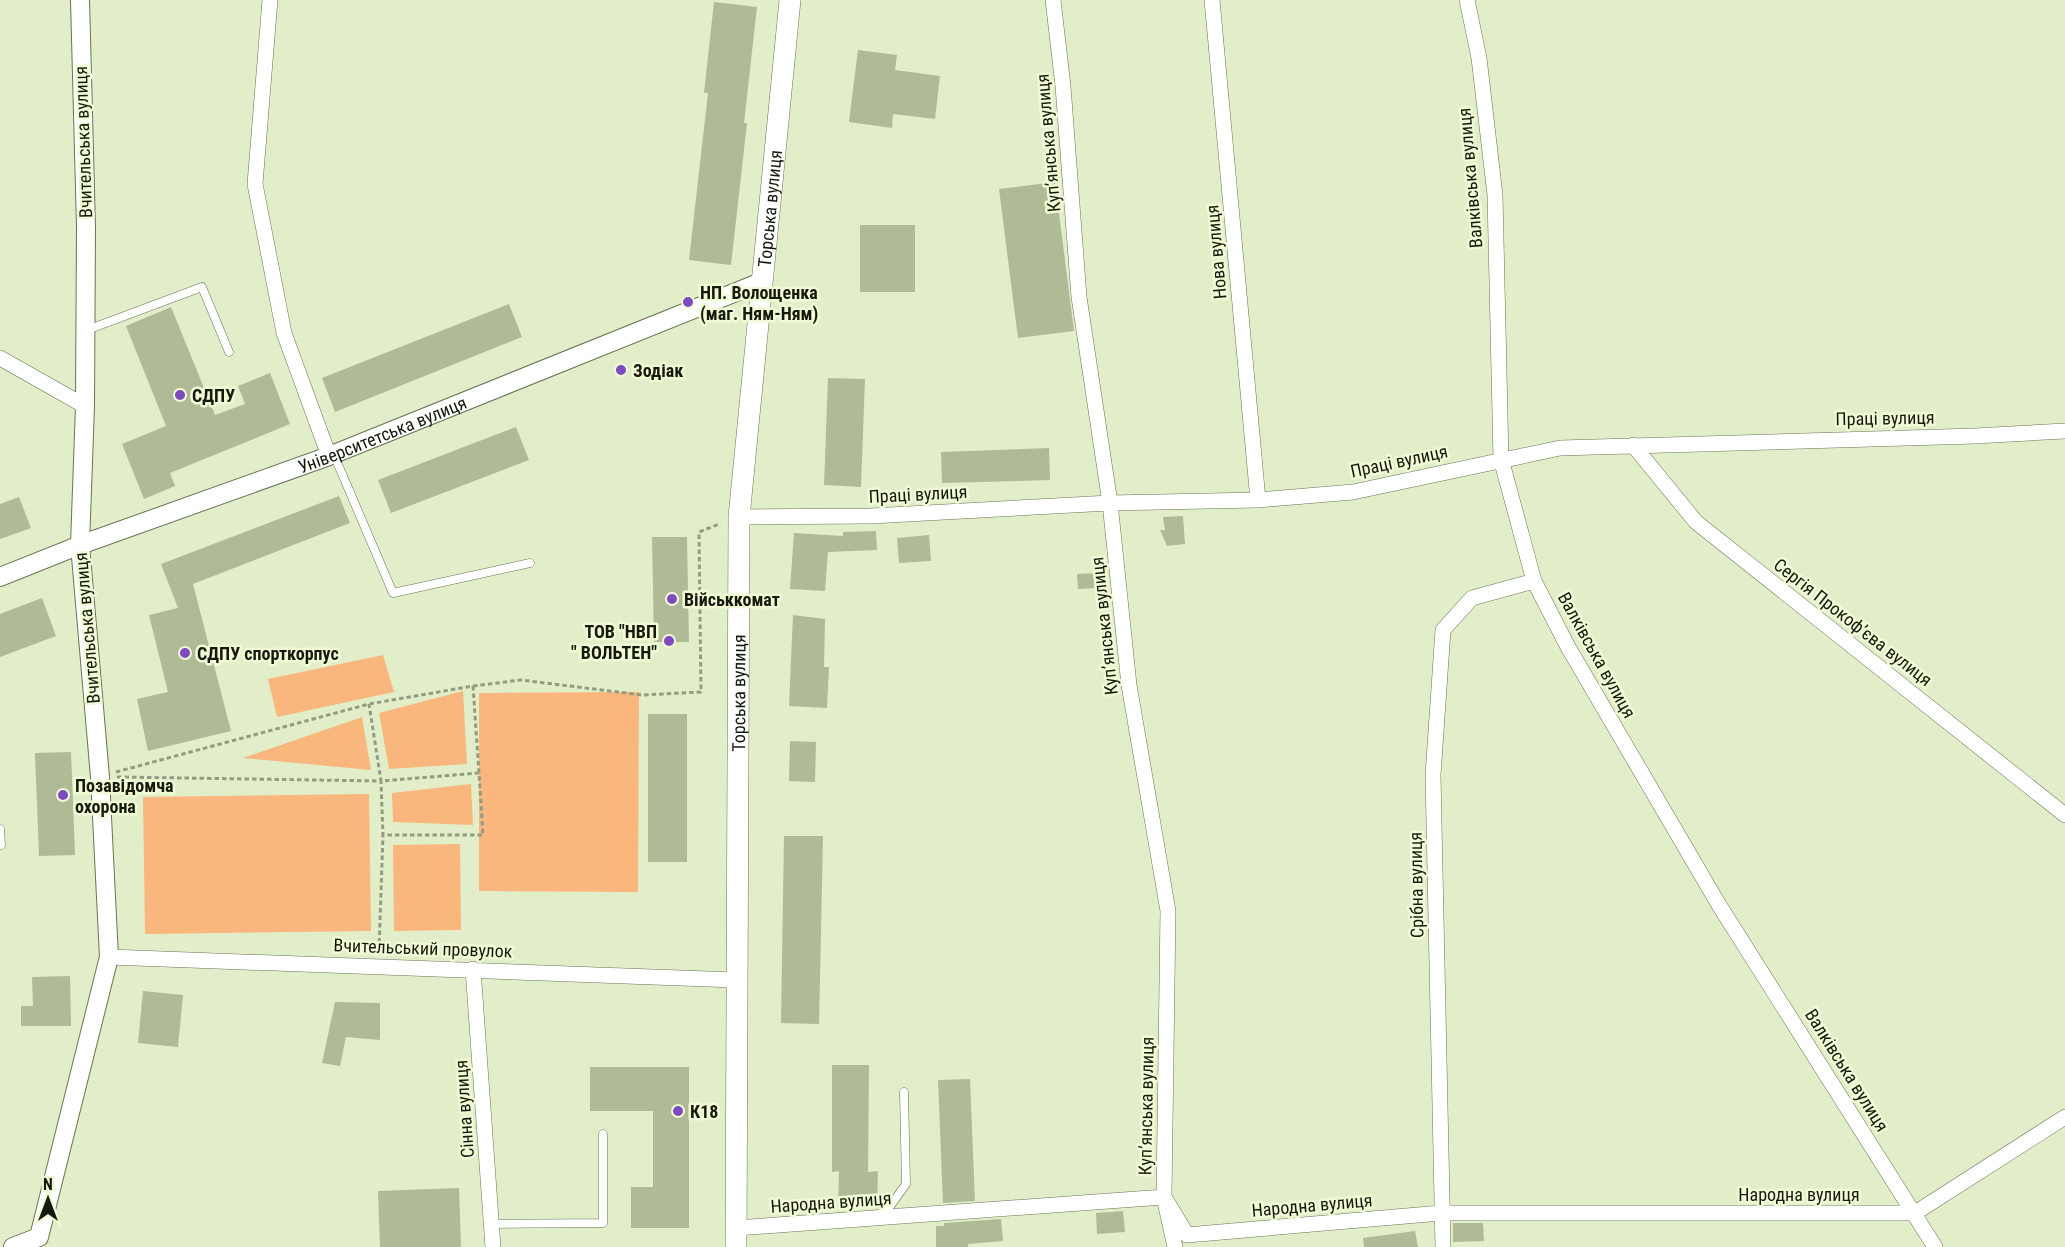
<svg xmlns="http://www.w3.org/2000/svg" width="2065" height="1247" viewBox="0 0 2065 1247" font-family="'Roboto Condensed',sans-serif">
  <rect width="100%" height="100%" fill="#e2eec9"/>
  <path fill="#f9b77d" d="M383,655L394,692L277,717L268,679Z
    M463,691L467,764L389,769L379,713Z
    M639,692L638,892L479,891V693Z
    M362,717L371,770L243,758Z
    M471,784L473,825L393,822L392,793Z
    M369,794L371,931L145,934L143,797Z
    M460,844L461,930L394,931L393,845Z"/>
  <path fill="#afba97" d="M714,2L757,7L744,123H747L731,265L689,260L708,93H704Z
    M858,50L897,55L895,70L940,76L935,119L893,114L892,128L849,122Z
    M1055,182L1074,331L1018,338L999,189Z
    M860,225H915V292H860Z
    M509,304L522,337L335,412L322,378Z
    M171,307L215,415L245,404L238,386L270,373L290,424L170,473L175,486L144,499L122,444L166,426L126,326Z
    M828,378L865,379L861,487L824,485Z
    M516,427L529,460L391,513L378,480Z
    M1049,448L1050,480L942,483L941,452Z
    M339,496L350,523L193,584L231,731L148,751L137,699L168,692L149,615L178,608L161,564Z
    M19,497L31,528L0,539V504Z
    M1183,516L1185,544L1167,546L1160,530H1165L1163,517Z
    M876,531L877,550L828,552L825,591L790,589L794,533L843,536V532Z
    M929,535L931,561L899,563L897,538Z
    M652,537H687L689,642H654Z
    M1097,573L1098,588L1078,589L1077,574Z
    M42,598L56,636L0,657V614Z
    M793,615L825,619L824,667H829L827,708L789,706Z
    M648,714H687V862H648Z
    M790,741L816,742L815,782L789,781Z
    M71,752L75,855L39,856L35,753Z
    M784,836H823L819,1024L781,1023Z
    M70,976L71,1026H21V1006H33L32,977Z
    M143,991L183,995L178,1047L138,1043Z
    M335,1002L380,1003V1040L346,1037L340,1066L322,1063Z
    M832,1065H869L868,1172L878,1171L877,1208L838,1207L839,1171L832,1172Z
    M590,1067H689V1228H631V1187H653V1111H590Z
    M970,1079L975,1201L943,1203L938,1080Z
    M459,1188L461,1247H380L378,1191Z
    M1123,1211L1125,1232L1097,1234L1096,1213Z
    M1001,1219L1003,1241L968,1244V1247H936V1226H944V1223Z
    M1453,1223H1483L1484,1241L1453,1242Z
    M1415,1231L1418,1247H1364L1363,1238Z"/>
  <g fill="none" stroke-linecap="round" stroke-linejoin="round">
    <g stroke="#6a7453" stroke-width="9">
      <path id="service" d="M87,330L202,287L229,352
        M334,455L393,593L530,563
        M0,829L1,845
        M883,1216L906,1184L904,1092
        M491,1224L603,1223V1134"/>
    </g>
    <g stroke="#6a7453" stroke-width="16">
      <path id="minor" d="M270,0L255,184L284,333L329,456
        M1053,0L1063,86L1079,297L1110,503L1129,685L1168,911L1164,1197L1175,1247
        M1212,0L1258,500
        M1467,0L1479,58L1495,195L1501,459L1534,581L1568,647L1719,905L1935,1247
        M0,358L85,406
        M1633,445L1696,522L2065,815
        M739,517L871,516L1110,503L1258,500L1353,492L1560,448L1975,436L2065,431
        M109,957L736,980
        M473,969L493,1247
        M736,1228L1164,1197L1187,1235L1441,1213H1915L2065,1117
        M1443,1247L1433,775L1443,630L1472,598L1534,581"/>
    </g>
    <g stroke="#6a7453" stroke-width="20">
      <g id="tertiary">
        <path id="s1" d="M0,577L80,545L329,456L761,282"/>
        <path d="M13,1247L39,1237L109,957L100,777L80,545L85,406L86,227L80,0"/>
      </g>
    </g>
    <g stroke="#6a7453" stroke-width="22">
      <g id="secondary">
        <path id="s2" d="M736,1247L739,517L790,0"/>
      </g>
    </g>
    <path stroke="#939c81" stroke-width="3" stroke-dasharray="4.5 3" stroke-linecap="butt" d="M473,686L479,773
      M116,772L369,704L473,686L521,680L642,695L701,692L699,532L719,524
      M117,777L381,781L383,835H483L479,773L381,781L369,704
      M379,950L383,835"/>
    <use href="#service" stroke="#fff" stroke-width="8"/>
    <use href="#minor" stroke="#fff" stroke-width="15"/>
    <use href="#tertiary" stroke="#fff" stroke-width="18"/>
    <use href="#secondary" stroke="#fff" stroke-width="21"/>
  </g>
  <g fill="#7f49c0" stroke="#f0fbd6" stroke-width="2">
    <circle cx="688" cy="302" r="6"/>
    <circle cx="621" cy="370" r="6"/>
    <circle cx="180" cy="395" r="6"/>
    <circle cx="672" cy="599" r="6"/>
    <circle cx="669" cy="641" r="6"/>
    <circle cx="185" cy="653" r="6"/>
    <circle cx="63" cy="795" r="6"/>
    <circle cx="678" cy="1111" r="6"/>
  </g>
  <g text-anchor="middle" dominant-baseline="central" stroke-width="5" stroke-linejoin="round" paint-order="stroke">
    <g font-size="18" fill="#161a0d" stroke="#f0fbd6">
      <text transform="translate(83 142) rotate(-92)">Вчительська вулиця</text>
      <text transform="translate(1048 143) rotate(-95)">Куп’янська вулиця</text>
      <text transform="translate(1470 178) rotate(-95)">Валківська вулиця</text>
      <text stroke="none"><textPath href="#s2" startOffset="1040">Торська вулиця</textPath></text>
      <text transform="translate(1216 252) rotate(-95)">Нова вулиця</text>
      <text transform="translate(1885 418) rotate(-1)">Праці вулиця</text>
      <text stroke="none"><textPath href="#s1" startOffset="408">Університетська вулиця</textPath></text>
      <text transform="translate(1399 461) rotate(-12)">Праці вулиця</text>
      <text transform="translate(918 494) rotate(-3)">Праці вулиця</text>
      <text transform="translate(1853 622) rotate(38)">Сергія Прокоф’єва вулиця</text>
      <text transform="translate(1104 626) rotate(-96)">Куп’янська вулиця</text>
      <text transform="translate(87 628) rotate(-95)">Вчительська вулиця</text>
      <text transform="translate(1597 655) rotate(61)">Валківська вулиця</text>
      <text stroke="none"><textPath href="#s2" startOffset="554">Торська вулиця</textPath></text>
      <text transform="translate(1416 885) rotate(-91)">Срібна вулиця</text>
      <text transform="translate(423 948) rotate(2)">Вчительський провулок</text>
      <text transform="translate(1847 1070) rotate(58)">Валківська вулиця</text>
      <text transform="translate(1146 1106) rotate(-89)">Куп’янська вулиця</text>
      <text transform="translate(464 1109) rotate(-94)">Сінна вулиця</text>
      <text x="1799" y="1194">Народна вулиця</text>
      <text transform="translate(831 1202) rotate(-4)">Народна вулиця</text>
      <text transform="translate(1312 1205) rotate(-5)">Народна вулиця</text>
    </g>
    <g font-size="18" font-weight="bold" fill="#161a0d" stroke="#f0fbd6" text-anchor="start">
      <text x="700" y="292">НП. Волощенка<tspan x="700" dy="21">(маг. Ням-Ням)</tspan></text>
      <text x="633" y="370">Зодіак</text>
      <text x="192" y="395">СДПУ</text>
      <text x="684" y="599">Військкомат</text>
      <text x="657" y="631" text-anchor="end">ТОВ "НВП<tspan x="657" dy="21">" ВОЛЬТЕН"</tspan></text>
      <text x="197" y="653">СДПУ спорткорпус</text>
      <text x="75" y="785">Позавідомча<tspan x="75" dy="21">охорона</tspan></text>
      <text x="690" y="1111">К18</text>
    </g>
  </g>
  <g transform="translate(48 1199)" stroke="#f0fbd6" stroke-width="4.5" paint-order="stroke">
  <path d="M0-4.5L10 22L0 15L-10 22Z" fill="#161a0d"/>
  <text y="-9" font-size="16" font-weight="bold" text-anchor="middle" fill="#161a0d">N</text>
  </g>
</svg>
